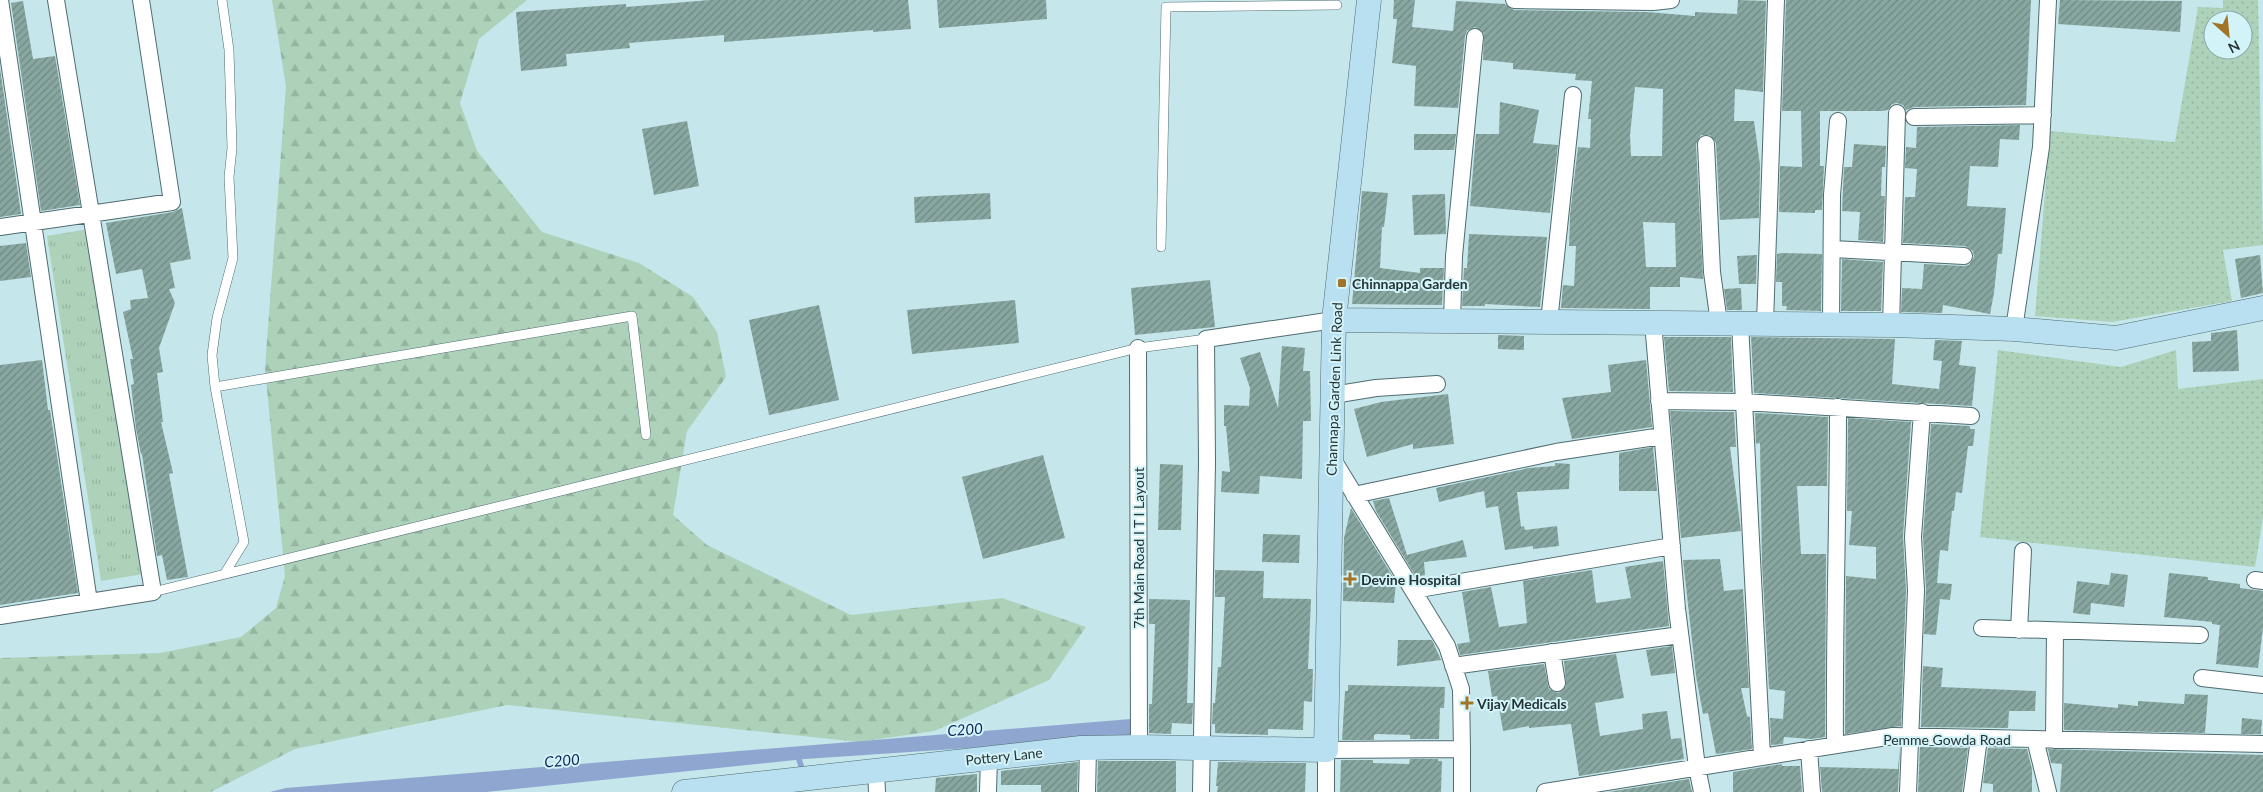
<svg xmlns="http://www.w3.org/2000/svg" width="2263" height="792" viewBox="0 0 2263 792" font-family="Lato,sans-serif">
  <defs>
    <pattern id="grass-dots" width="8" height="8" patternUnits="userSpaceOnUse" patternTransform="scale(1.25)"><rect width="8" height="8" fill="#add2b9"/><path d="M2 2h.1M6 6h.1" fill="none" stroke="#95b5a0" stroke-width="1.8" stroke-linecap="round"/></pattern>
    <pattern id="forest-firs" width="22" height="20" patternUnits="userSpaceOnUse" patternTransform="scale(1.25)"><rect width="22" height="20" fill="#add2b9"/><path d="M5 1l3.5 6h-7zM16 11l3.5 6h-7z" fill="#95b5a0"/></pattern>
    <pattern id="park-tufts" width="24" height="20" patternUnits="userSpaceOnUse" patternTransform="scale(1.25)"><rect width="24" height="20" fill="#add2b9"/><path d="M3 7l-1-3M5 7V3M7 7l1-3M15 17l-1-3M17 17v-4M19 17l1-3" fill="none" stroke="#95b5a0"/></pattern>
    <pattern id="building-hatch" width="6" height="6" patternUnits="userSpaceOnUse" patternTransform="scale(1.25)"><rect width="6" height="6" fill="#89a7a1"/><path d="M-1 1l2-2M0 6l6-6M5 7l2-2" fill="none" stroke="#708984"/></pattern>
  </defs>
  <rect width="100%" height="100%" fill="#c5e6eb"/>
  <path fill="url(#grass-dots)" fill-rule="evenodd" d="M2223,0H2258L2263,245L2223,250L2232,301L2112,322L2035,316L2050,131L2175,142L2198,7L2223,8ZM2213,20H2243V50H2213Z
    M1998,350L2121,367L2176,350L2178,389L2263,379V517L2255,567L1980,537Z"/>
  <path fill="url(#forest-firs)" d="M272,0H527L479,39L460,103L477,151L542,232L639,263L693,297L717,332L726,377L687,431L673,515L707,545L851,615L1002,598L1086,627L1049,680L934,731L859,742L507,705L295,749L211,792H0V658L160,653L241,637L276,608L285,576L265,368L286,86Z"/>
  <path fill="url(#park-tufts)" d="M89,229L143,574L101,581L47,236Z"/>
  <path fill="#8ea6d0" d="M1131,719V737L805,759L486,792H270L286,788Z"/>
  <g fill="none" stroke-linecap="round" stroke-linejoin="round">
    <path stroke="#8ea6d0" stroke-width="5.5" d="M797,754L804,774"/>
  </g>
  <path fill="url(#building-hatch)" fill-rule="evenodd" d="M710,0H908L911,29L873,32V30L724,42V35L629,43L630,48L566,54L567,66L521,71L516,12L626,4V7Z
    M937,0H1046L1047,19L939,28Z
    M1394,0H1415L1412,27L1453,31L1456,1L1505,4L1514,10L1647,12L1695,16V12L1737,14L1738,0L1766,1L1763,92L1735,89L1734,121H1754L1760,165L1759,218L1720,220L1716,143L1710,135H1701L1696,144L1703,279L1680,277V287H1650V309L1561,308L1563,285L1574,286L1576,246H1569L1570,215L1578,147L1590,148L1591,119H1588L1592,81L1575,80L1576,74L1513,69V63L1483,60L1484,33L1475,27L1467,31L1465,36L1458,108L1414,106L1416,66L1392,63L1397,19H1393ZM1635,87L1663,89L1662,156H1631L1630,135ZM1643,222L1675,223L1676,267H1646Z
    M1786,0H2031L2026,105L1914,107L1906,110L1903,105L1897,103L1892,104L1888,110L1882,111H1820V166H1824L1822,210H1815V213L1779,212L1780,166L1802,167L1801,111H1782Z
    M2060,0L2182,1L2180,32L2058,24Z
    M23,1L33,59L55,56L80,205L41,211L11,3Z
    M0,68L21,214L0,217Z
    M1500,102L1539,110L1533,143L1558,145L1550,213L1470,206L1476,134H1499Z
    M687,121L699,186L654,195L642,129Z
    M2020,125L2019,140L2000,139L1998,167L1970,166L1967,206L2006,208L2002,254H1998L1994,293L1990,314L1943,305L1942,313L1901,312L1902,288L1922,289L1924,264L1964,266L1969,265L1974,257L1973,251L1965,246L1903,243L1905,197H1915L1917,169L1905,168L1906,147L1916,148L1917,127Z
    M1414,134H1456L1454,150H1414Z
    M1854,144L1886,146L1885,167H1882L1881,196H1885L1883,242L1858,240L1860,212L1842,211L1844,167H1852Z
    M1362,191L1388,193L1384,227H1382L1380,268L1420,273V268H1444L1442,305L1352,304Z
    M990,193L991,219L915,223L914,197Z
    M1445,194L1446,234L1414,235L1412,195Z
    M182,208L191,259L170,263L175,288L169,289L175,303L159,348L163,372L157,373L163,422H161L173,473L169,474L188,577L167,580L162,555L157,556L142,454H141L136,429L131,385L134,384L130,359H133L123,312L131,309L130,300L148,298L142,269L116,274L106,223L173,212Z
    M1469,234L1547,237L1540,307L1485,304V306H1462L1464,268H1467Z
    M26,243L31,277L0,281V246Z
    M1782,253L1822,254L1821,311L1786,310L1787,306H1782V282H1776L1777,254Z
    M1757,255L1756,284H1739L1737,256Z
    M2260,255L2263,293L2241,298L2235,259Z
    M1842,259L1883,262L1881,311H1841Z
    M1210,280L1215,327L1135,335L1131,288Z
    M1741,288L1742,310H1727L1724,289Z
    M1015,300L1019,343L912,354L907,310Z
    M819,305L839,400L769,415L749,320Z
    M2237,330L2239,371L2193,372L2192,342L2211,341V333Z
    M1498,335L1524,336V350L1498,349Z
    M1664,337H1731L1733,392L1669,391Z
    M1751,337L1895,339L1892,384L1939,389L1942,361L1933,360L1935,340L1962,341L1959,365L1976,367L1972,406L1754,393Z
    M1282,346L1305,348L1303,371H1310L1311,421H1303L1302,479L1260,476L1259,494L1221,492L1222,471L1230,472L1226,426H1224V405L1249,406L1250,388L1240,358L1260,352L1278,408Z
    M42,360L48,410H50L78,593L0,605V365Z
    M1646,360L1652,427L1572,439L1562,398L1611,392L1608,365Z
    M1448,394L1454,444L1413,449V444L1367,457L1354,409L1381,402Z
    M1670,411L1734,412L1736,447H1730L1741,531L1681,538Z
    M1755,413L1828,417L1827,486H1797L1801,554H1826L1825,737L1811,739L1784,737L1783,744L1771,745L1770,718L1783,719L1785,691L1769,689L1762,563L1760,443L1756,444Z
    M1848,418L1911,422L1903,536L1906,590L1901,726L1845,734L1846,576L1876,579V547L1849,545L1852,511H1847Z
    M1931,424L1970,426V429H1975L1973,446H1968L1962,493L1956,492L1954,511H1952L1948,551L1940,550L1937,583L1952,584L1950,600L1940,599L1936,635L1924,634L1926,589L1923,537Z
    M1653,447L1657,491H1619V453Z
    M1043,455L1065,538L983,559L962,477Z
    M1555,463L1570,464L1569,489L1517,492L1521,527L1524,526L1525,530L1557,526L1559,546L1533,549V546L1505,550L1498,506L1486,508L1484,491L1439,502L1436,488L1529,468L1555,466Z
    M1160,464L1183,465L1181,530H1158Z
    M1389,498L1407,555L1463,540L1467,557L1424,562L1425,575L1416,577L1376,511L1373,501Z
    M1351,508L1396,582L1394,603L1343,601L1344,538Z
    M1263,534L1300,535L1299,563L1262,562Z
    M1720,559L1724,591L1743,589L1749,688H1741L1747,716L1750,717L1752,749L1716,754L1708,713L1703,714L1696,676L1683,560Z
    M1663,561L1669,626L1460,655L1457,644L1470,642L1462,592L1491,587L1499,627L1527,623L1523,581L1592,570L1596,603L1631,598L1625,567Z
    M1215,570L1264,571L1263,598L1311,599L1308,669H1313L1312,702L1304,701L1303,730L1268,729V735L1215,733V724H1212L1213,703H1215L1218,667H1221L1225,597H1215Z
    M2111,573L2128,575L2124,607L2091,603L2090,615L2073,613L2077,581L2109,585Z
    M2169,573L2208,577V580L2240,584V588L2263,591V628L2258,668L2216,664L2220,625L2212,624V622L2164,617Z
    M1149,599L1190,600L1187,703H1193L1192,724L1172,723L1171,734L1149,733V704H1152L1155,624H1149Z
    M1398,640H1432L1441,660L1397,666Z
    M1672,646L1675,673L1651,676L1646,650Z
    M1616,654L1624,698L1595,703L1600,736L1643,729L1642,714L1667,711L1671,739L1681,738L1684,759L1579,776L1571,724L1529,728V726L1503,731L1497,696L1492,697L1488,671L1544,664L1549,689L1558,693L1566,686L1564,661Z
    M1923,666L1943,668L1941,687L2036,691L2035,711H2009L2008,728L1921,727Z
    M1348,685L1445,687L1444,708H1440L1439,739H1410V735L1377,734L1374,735V740H1342L1345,691H1348Z
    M2185,694L2208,695L2205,733L2064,730V703L2118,708V704L2138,706V701L2184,704Z
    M2242,718L2262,720L2261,734H2241Z
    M1900,746L1898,792H1822L1820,767L1898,769Z
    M1920,747L1968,748L1962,792H1918Z
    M1988,748L2027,749L2032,769V792H1993V784L1983,783Z
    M2048,749L2263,755V792H2060L2062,764L2051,763Z
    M1410,759H1438V761H1442L1441,792H1340L1341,760H1373V763L1409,764Z
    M1098,761H1176V792H1097Z
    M1078,762L1077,792H1041V785H1001V771Z
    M1218,762L1306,763L1305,792H1217L1218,786H1216Z
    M1782,764V766H1800L1802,792H1733V772Z
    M977,774V792H935L936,778Z
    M1689,779L1692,792H1608Z"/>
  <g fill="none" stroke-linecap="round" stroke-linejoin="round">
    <g stroke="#4f6c71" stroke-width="10">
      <path id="lane" d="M222,0L229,50L232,148L229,177L233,258L217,318L212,355L215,387L632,316L646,435
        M1161,247L1166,7L1337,5
        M215,387L244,542L225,573
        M153,592L1138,348L1206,339"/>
    </g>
    <g stroke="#4f6c71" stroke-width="18">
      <path id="street" d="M0,0L89,602
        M1514,0L1653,2L1671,0
        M1914,117L2043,115
        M1706,144L1712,272L1719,323
        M0,227L172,202L141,0
        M1833,249L1964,256
        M1452,321L1454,256L1475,37
        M1549,322L1573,95
        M1653,322L1677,609L1697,767L1702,792
        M1740,323L1762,756
        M1765,323L1776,0
        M1831,324L1832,195L1838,121
        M1891,325L1897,113
        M2014,329L2041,147L2048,0
        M1138,348L1139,747
        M1333,395L1376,388L1437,384
        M1659,401L1744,402L1971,416
        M1332,458L1447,646L1461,689L1462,749
        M1354,495L1556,452L1662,436
        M2255,580L2263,581
        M1413,590L1672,546
        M0,616L153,592L56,0
        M1982,628L2200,635
        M2019,630L2023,551
        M1552,652L1557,683
        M1453,666L1680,635
        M2202,678L2263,685
        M2035,739L2048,792
        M2054,740L2055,631
        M1835,745C1834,632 1838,520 1838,407
        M1809,749L1812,792
        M876,771L877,792
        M988,792L989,758
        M1087,792L1088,748
        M1201,792L1207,463L1206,339L1334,320
        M1326,792V750L1462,749V792
        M1545,792L1893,736L2263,744
        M1908,792L1916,590L1913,537L1922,412
        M1972,792L1979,738"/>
    </g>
    <g stroke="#4f6c71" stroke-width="25">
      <path id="secondary" d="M1334,320L1891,325L2014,329L2116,338L2263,308
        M684,792L1081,748L1139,747L1326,750L1334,320L1369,0"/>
    </g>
    <use href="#lane" stroke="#fff" stroke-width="9"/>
    <use href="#street" stroke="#fff" stroke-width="16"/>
    <use href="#secondary" stroke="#b9e0f0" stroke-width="24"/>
  </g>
  <g fill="#a27427" stroke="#d2f3f8" stroke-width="2">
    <rect x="1337" y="278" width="10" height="10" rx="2.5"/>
    <path d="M1347.5 571.5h5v5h5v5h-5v5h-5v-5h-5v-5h5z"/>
    <path d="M1464.5 695.5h5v5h5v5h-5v5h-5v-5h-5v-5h5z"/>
  </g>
  <g text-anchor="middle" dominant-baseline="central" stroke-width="4" stroke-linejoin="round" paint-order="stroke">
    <g font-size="14" font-weight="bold" fill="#263335" stroke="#d2f3f8" text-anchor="start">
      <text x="1352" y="283">Chinnappa Garden</text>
      <text x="1361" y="579">Devine Hospital</text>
      <text x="1477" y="703">Vijay Medicals</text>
    </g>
    <g font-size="14" fill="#263335" stroke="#d2f3f8">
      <text transform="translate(1334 389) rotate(-88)">Channapa Garden Link Road</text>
      <text transform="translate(1138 548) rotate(-90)">7th Main Road I T I Layout</text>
      <text x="1947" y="739">Pemme Gowda Road</text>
      <text transform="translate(1004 756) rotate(-6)">Pottery Lane</text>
    </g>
    <g font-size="15" font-style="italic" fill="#0a2658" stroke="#d2f3f8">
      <text transform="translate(965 729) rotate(-4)">C200</text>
      <text transform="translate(562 760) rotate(-5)">C200</text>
    </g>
  </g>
  <g transform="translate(2228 35) rotate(153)"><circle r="24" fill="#d2f3f8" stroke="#8da6aa"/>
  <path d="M0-4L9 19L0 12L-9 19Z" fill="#a27427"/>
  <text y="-8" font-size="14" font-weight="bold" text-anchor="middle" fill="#263335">N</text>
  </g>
</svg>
